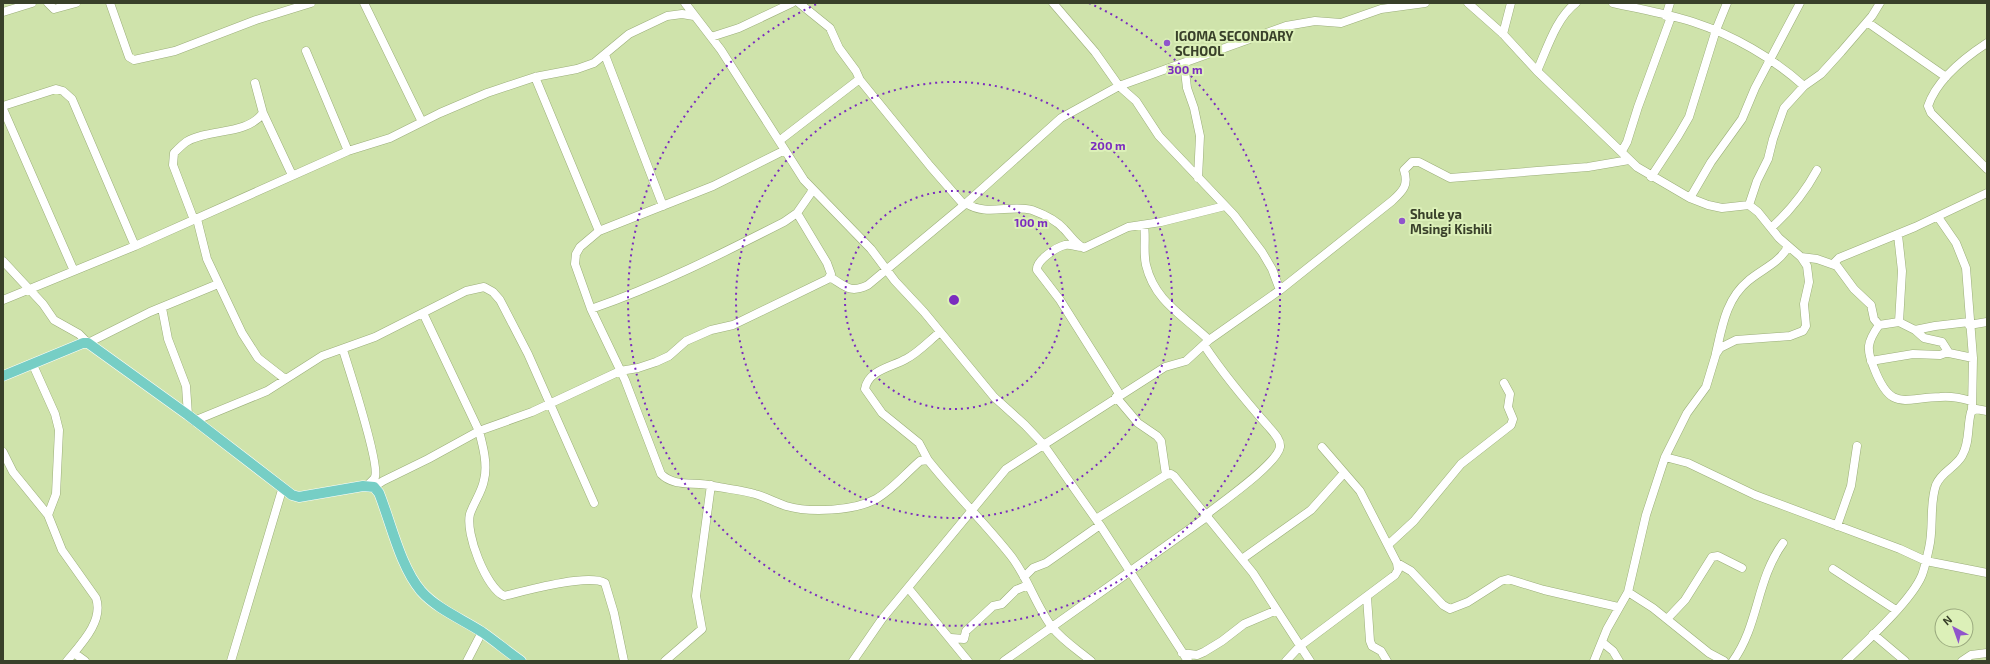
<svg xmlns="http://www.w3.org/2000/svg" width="1990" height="664" viewBox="0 0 1990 664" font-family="'Exo 2',sans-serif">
  <rect width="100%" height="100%" fill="#cfe3ab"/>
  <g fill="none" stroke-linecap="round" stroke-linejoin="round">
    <g stroke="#9bae79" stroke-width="9">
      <path id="minor" d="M48,3L54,9L76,3
        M110,3L129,57L134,60L175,51L256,20L311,3
        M364,3L422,122
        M685,3L721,50L804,180L871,249L895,281L924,312L994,397L1025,425L1043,444L1100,525L1188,661
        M799,3L830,28L839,48L856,71L860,80
        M1053,3L1095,52L1119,86L1136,101L1159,136L1234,215L1262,252L1272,269L1280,290
        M1468,3L1503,34L1537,71L1637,167L1690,198L1708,205L1722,208L1749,205L1758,212L1779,238L1801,257L1807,266L1809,282L1804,304L1806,326L1803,331L1790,336L1736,340L1720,348L1716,354L1706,387L1687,413L1665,457L1646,515L1628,592L1607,629L1594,661
        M1613,3C1639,9 1668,14 1693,22C1733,35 1773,58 1804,86
        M3,12L32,3
        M1666,16L1670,3
        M1867,22L1946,77
        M1503,34L1511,3
        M711,37L739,28L792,3
        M1987,43C1964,58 1937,79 1928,106L1931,113L1987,169
        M306,51L348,151
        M605,55L663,206
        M1184,63L1187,88L1194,108L1200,136L1198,178
        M1537,71C1547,49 1556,18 1576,3
        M535,77L599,231
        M3,106L56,89L63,91L72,99L135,246
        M3,109L74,271
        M263,113L292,175
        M779,141L857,81L860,80L930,166L964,205
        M785,150L713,186L599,231L580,247L576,254L575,264L591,309L625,380L661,474C675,488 696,481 713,486C727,489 742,490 755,494C766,497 776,503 786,506C810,513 854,511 876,499C892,490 906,473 920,461L928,460C954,493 985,523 1011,556C1028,578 1036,606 1052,627C1063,641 1078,650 1091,661
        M1622,151L1627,142L1638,107L1671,17
        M1651,177L1678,136L1689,117L1716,30L1727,3
        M1690,198L1711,162L1742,119L1755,88L1800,3
        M966,203C986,217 1010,204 1032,210C1043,214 1056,220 1064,229C1070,235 1076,245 1084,248L1128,227L1161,222L1225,206
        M1749,205L1757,181L1768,159L1773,139L1784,108L1804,86L1821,74L1841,52L1872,16L1880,3
        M1938,217L1956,243L1966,268L1973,358L1972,410
        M197,219L207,259L242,333L258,358L285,379
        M194,220L173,165L174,153C178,149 182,145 186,142C209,128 246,136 263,113L255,83
        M1144,225C1146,238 1143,252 1146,265C1155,302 1183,315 1209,340
        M1771,228C1790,211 1805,192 1817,170
        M1898,235L1902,271L1899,322
        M1082,247C1076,247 1071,244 1065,245C1057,247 1036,260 1037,270L1060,300L1120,395
        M1801,257L1817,259L1837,266L1854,289L1871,305L1874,319L1879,325L1899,322L1915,330L1935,326L1969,322
        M3,261L43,304L54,320L79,334L88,343L150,312L218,284
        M1833,264L1839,258L1915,227L1987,193
        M830,277C845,286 850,294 868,285L964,205L1061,118L1119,86L1286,26L1315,21L1341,23L1381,9L1425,3
        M3,300L135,246L348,151L390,138L440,113L487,93L535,77L577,69L594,63L629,34L667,16L682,14L694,16
        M162,308L168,339L186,386L188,415
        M591,309C658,286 721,254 784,222L797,213L813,190
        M423,313L479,431C483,446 488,465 484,480C482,492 474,502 470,514C465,534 486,587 504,596C524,591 588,573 605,583L614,613L624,661
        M1879,325C1867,342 1866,349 1874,368C1891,412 1903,398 1940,397C1951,396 1961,398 1971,401
        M1969,325L1987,322
        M1915,330L1924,338L1942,342L1949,353L1973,358
        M1204,345C1224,375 1244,399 1268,426C1272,431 1281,439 1280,447C1277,464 1222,502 1207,514
        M343,350C349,369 380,464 375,477C374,480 369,483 367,486
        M1716,353C1722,327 1726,299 1748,281C1762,269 1778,264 1788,247
        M1871,361L1913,354L1940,355L1948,352
        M33,365L55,414L59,430L56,494L48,515L62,550L96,598C104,621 81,644 67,661
        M1116,397L1138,423L1157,436L1161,441L1166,475
        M194,421L267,391L322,356L375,337L466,291L484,287L493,292L500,300L528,354L594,503
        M3,452L13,472L48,515
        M1665,457L1688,463L1755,495L1900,549L1926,561L1987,573
        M928,460L919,443L882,413L865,389C868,370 892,367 906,359C918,353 929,341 940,332
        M374,487L383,481L428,459L479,431L532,412L620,371L638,368L656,362L669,356L686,341L711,330L733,325L828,279L831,274L827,263L797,213
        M1096,519L1166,475L1171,474L1174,476L1253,573L1310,661
        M1837,526L1851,486L1857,446
        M1388,545L1414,521L1461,464L1511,425L1513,419L1508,407L1510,394L1504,383
        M1242,559L1311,510L1344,473
        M1397,563L1411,571L1443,605L1450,609L1468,602L1501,581L1508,579L1544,590L1618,607
        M1833,569L1896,610
        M1024,577L1033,568L1046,563L1100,525
        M909,589L968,661
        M1628,592L1653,608L1709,653L1724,661
        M1367,597L1370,641L1372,646L1381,651L1387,661
        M1667,619L1685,600L1712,557L1718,556L1742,568
        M1873,634L1905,661
        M951,638L964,639L966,631L993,606L1002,604L1016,590L1028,585
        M1602,642L1613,651L1619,661
        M74,653L85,661
        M1182,653L1197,655L1204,652L1222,641L1244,624L1277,610
        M231,661L282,490
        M467,661L482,632
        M665,661L702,629L696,596L711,485
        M853,661L882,619L1006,469L1165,367L1186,361L1209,340L1280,290L1392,201C1403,191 1409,185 1404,170L1412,162H1419L1450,178L1588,167L1629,160
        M1004,661L1208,516
        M1286,661L1300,646L1395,575L1398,570L1397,563L1360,491L1322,447
        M1733,661C1759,625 1756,580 1783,543
        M1846,661C1867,641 1912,600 1922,575C1925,567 1927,557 1929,548C1934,527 1929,505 1936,485C1941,472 1955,468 1962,456C1970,442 1967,427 1971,412L1976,409L1987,411
        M1962,661L1971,655L1987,653"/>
    </g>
    <g stroke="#fff" stroke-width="11">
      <path id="major" d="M3,376L83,343H88L188,415L292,495L299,497L363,486L374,487L379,493C391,523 400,566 421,591C437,609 462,619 482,632C495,641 508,652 521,661"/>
    </g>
    <use href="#minor" stroke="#fff" stroke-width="8"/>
    <use href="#major" stroke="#76cec5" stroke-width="10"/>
  </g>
  <g fill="none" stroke="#7b2cbf" stroke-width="2" stroke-dasharray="2 4">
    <circle cx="954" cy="300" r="109"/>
    <circle cx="954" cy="300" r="218"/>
    <path d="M1089 3A326 326 0 1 1 819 3"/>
  </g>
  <g fill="#9055cc" stroke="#dcf0b8" stroke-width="1.5">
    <circle cx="1167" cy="43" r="4"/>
    <circle cx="1402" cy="221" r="4"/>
  </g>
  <g text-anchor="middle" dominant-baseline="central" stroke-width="4" stroke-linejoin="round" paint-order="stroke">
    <g font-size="13" font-weight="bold" fill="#39402a" stroke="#dcf0b8" text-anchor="start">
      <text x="1175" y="36">IGOMA SECONDARY<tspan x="1175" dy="15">SCHOOL</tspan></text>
      <text x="1410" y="214">Shule ya<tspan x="1410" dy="15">Msingi Kishili</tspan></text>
    </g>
  </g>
  <circle cx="954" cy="300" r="6" fill="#7b2cbf" stroke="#dcf0b8" stroke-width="2"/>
  <g font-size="12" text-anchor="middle" font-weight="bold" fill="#7b2cbf" stroke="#dcf0b8" stroke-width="4" stroke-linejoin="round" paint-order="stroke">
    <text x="1185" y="74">300 m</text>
    <text x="1108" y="150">200 m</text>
    <text x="1031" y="227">100 m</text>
  </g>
  <rect width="1990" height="664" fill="none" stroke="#39402a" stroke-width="8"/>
  <g transform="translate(1954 628) rotate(319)"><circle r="19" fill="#dcf0b8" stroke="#9baa7f"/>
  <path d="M0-3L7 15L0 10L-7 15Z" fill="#9055cc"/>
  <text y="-6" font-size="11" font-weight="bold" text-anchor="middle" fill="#39402a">N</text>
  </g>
</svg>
